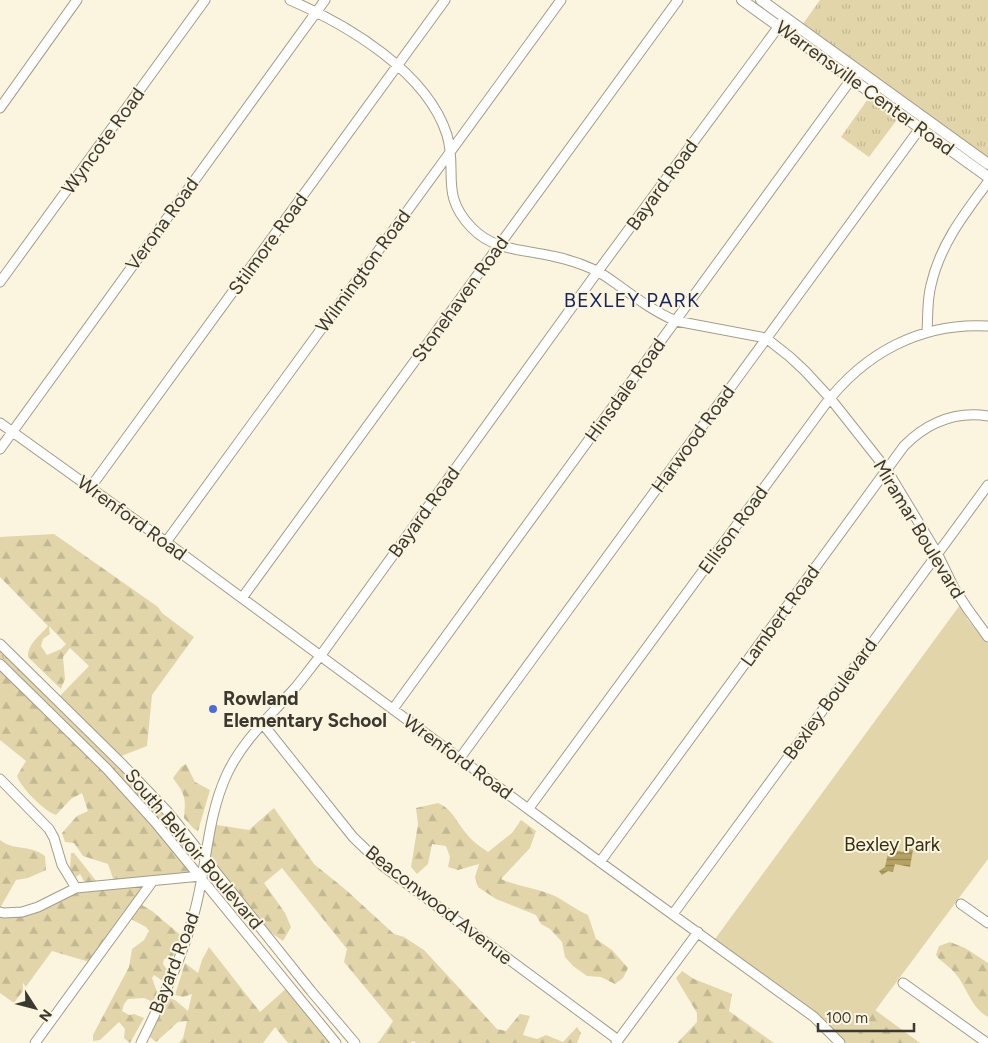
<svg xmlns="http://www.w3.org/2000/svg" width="988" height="1043" viewBox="0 0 988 1043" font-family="Figtree,sans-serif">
  <defs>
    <pattern id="grass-tufts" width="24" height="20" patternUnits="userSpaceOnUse" patternTransform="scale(1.25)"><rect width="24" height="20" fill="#e1d5a9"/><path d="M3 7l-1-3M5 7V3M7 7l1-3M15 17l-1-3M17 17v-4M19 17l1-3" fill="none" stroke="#c2b892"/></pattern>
    <pattern id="forest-firs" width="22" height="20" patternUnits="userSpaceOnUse" patternTransform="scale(1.25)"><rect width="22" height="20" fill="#e1d5a9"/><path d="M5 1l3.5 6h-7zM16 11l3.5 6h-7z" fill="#c2b892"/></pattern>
    <pattern id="water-rules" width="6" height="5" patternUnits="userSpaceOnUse" patternTransform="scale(1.25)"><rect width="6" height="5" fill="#b4a262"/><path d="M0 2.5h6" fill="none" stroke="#938551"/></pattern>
  </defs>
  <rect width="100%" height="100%" fill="#fbf5df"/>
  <path fill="url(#grass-tufts)" d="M820,0H988V164L800,28Z
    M870,96L899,117L869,157L841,137Z
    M0,649L122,768L189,844L183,849L151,812L0,660Z"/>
  <path fill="url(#forest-firs)" fill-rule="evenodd" d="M54,534L158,607L162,613L194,637L152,695L147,746L116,758L57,699L89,666L70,648L63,657L65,679L61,689L28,657C28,643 40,636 48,626L0,577V537ZM49,626L66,644L61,649L47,655L41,646L43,639L50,634Z
    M0,664L83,746L201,876L152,882L93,963L52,951L14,1003L0,993V912H22L76,888L115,884L108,864L83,856L74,843L65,842L62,833L77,816L88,811L82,793L71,799L56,815C44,811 21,788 17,776L26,761L0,740Z
    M186,764L195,782L210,790L198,831L194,829L184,818C186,796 185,795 173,778L181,767Z
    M438,803C450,808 454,817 462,828C469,838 477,845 488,852L512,833L521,820L536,831L530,848L501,879C517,886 534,888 550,894C563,899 574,909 588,915L596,939L612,950L628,968L623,978L615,984L601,977L587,976L573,966L565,957L562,942L550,929L541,924L536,915L496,899L478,887L475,877L479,864L458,870L448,867L450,857L446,846L432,844L428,864L417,874L411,867L418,824L416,808Z
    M274,808L314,864L346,890L394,934L404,937L424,950L497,1029L506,1031L520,1014L530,1016L523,1035L537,1039L546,1035L563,1042L577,1027L581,1033L577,1043H416L413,1041L411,1043H378L393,1021L344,962L347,949L282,868L264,883L285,913L291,927L283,941C251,920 228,888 205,858L211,824L249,830Z
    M0,840C13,851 29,844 45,856L46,870L28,878L16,880L0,908Z
    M71,853H74L97,882L87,883L84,881L80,874L76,877L70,870Z
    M142,905L152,911L184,938C178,950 178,956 164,959L163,964L169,972L164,982L154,975L152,978L157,992L153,1002L144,998L128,999L124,1004L122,1011L129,1015L134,1014L144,1018L130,1043L124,1038L125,1029L119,1022L100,1040L93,1041V1035L129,967L132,949L144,940L149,931L146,927L131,919Z
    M950,942L965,948L988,963V1017C970,1007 967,986 954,972C948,965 941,962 936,955L939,946Z
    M209,947L260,1012L289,986L336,1043H288L275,1027L263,1043H179L183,1038L187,1021L178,1022L156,1042L150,1037L168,998L175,1000L188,1011L192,994L183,997L175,995L185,963L198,973L202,960Z
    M682,971L694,979L732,994L729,1011L774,1043H677L697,1022V1013L676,978Z
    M875,1010L920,1043H850Z"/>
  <path fill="#e1d5a9" d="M960,605L968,620L988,644V859L851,1043H845L816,1013L715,939Z"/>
  <path fill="url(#water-rules)" d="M905,848L913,850L910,867L895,864L893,872L888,871L882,875L879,871L885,867L889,849L903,852Z"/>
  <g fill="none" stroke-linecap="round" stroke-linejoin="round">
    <g stroke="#a39d89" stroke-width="11">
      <path id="minor" d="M290,0C348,25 427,72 447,135C458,172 439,194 472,228C494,251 523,249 552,256C567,259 582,264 595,270C603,274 611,280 618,285C636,298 655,312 676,321L766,338L790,357L805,371L830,398L887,470L937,553L954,588L967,608L988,637
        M0,108L77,0
        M0,282L205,0
        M927,331C928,316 927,300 931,285C940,245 964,214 988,182
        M0,423L166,542L600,862L814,1017L840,1043
        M0,449L325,0
        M90,488L445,0
        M166,542L561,0
        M242,598L678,0
        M0,644L123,765L167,811L311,991L355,1043
        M0,664L106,768L155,822L336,1043
        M393,709L855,74
        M262,723L353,837L383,866L618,1040
        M460,758L926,120
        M0,779L49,829L54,838L62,865L76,888
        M529,808L824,406C864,353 921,322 988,326
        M600,862L904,446C928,422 955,411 988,416
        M961,904L988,923
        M0,912L4,913L22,912L38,907L76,888L201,876
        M673,914L988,485
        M903,983L987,1043
        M35,1043L152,882
        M141,1043C162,1000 183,956 195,910C207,865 207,817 227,774C243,740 271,715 295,688C304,677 312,666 321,655L598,271L785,18
        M616,1043L698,932"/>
    </g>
    <g stroke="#a39d89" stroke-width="12">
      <path id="major" d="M742,0L988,177
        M761,0L988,164"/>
    </g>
    <use href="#minor" stroke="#fff" stroke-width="9"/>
    <use href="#major" stroke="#fff" stroke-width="10"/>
  </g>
  <circle fill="#4e69de" stroke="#fbf5df" stroke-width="2" cx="213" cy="709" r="5"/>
  <g text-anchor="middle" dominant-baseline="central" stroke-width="4" stroke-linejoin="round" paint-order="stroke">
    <g font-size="19" fill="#3a382f" stroke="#fbf5df">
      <text transform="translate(865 88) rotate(36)">Warrensville Center Road</text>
      <text transform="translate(103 141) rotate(-54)">Wyncote Road</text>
      <text transform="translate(662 185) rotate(-54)">Bayard Road</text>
      <text transform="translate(162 224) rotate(-54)">Verona Road</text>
      <text transform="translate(268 244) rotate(-54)">Stilmore Road</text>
      <text transform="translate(363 271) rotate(-54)">Wilmington Road</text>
      <text transform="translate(460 299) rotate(-54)">Stonehaven Road</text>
      <text transform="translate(625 390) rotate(-54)">Hinsdale Road</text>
      <text transform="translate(693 439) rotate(-54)">Harwood Road</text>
      <text transform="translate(424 512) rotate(-54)">Bayard Road</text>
      <text transform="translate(132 518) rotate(36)">Wrenford Road</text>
      <text transform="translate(919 529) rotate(59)">Miramar Boulevard</text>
      <text transform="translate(733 530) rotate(-54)">Ellison Road</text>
      <text transform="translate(780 616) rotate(-54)">Lambert Road</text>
      <text transform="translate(830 699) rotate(-54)">Bexley Boulevard</text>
      <text transform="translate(458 757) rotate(36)">Wrenford Road</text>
      <text transform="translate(194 849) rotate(50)">South Belvoir Boulevard</text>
      <text transform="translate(439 905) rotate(38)">Beaconwood Avenue</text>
      <text transform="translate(174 963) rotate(-69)">Bayard Road</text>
    </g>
    <g font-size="19" font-weight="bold" fill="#3a382f" stroke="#fbf5df" text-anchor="start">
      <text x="223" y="698">Rowland<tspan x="223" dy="22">Elementary School</tspan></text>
    </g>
    <g font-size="19" fill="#362e11" stroke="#fbf5df">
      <text x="892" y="844">Bexley Park</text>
    </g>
    <g font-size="20" letter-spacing="1" fill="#18245b" stroke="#fbf5df">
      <text x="632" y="300">BEXLEY PARK</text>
    </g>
  </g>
  <g transform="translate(35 1008) rotate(126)" stroke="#fbf5df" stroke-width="4" paint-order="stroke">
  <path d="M0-4L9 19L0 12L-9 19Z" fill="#3a382f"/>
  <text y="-8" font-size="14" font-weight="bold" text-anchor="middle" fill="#3a382f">N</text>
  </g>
  <path d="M818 1023v8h96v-8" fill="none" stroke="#3a382f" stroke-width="2.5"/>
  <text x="826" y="1023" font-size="15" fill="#3a382f" stroke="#fbf5df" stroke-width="4" paint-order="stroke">100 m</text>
</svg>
